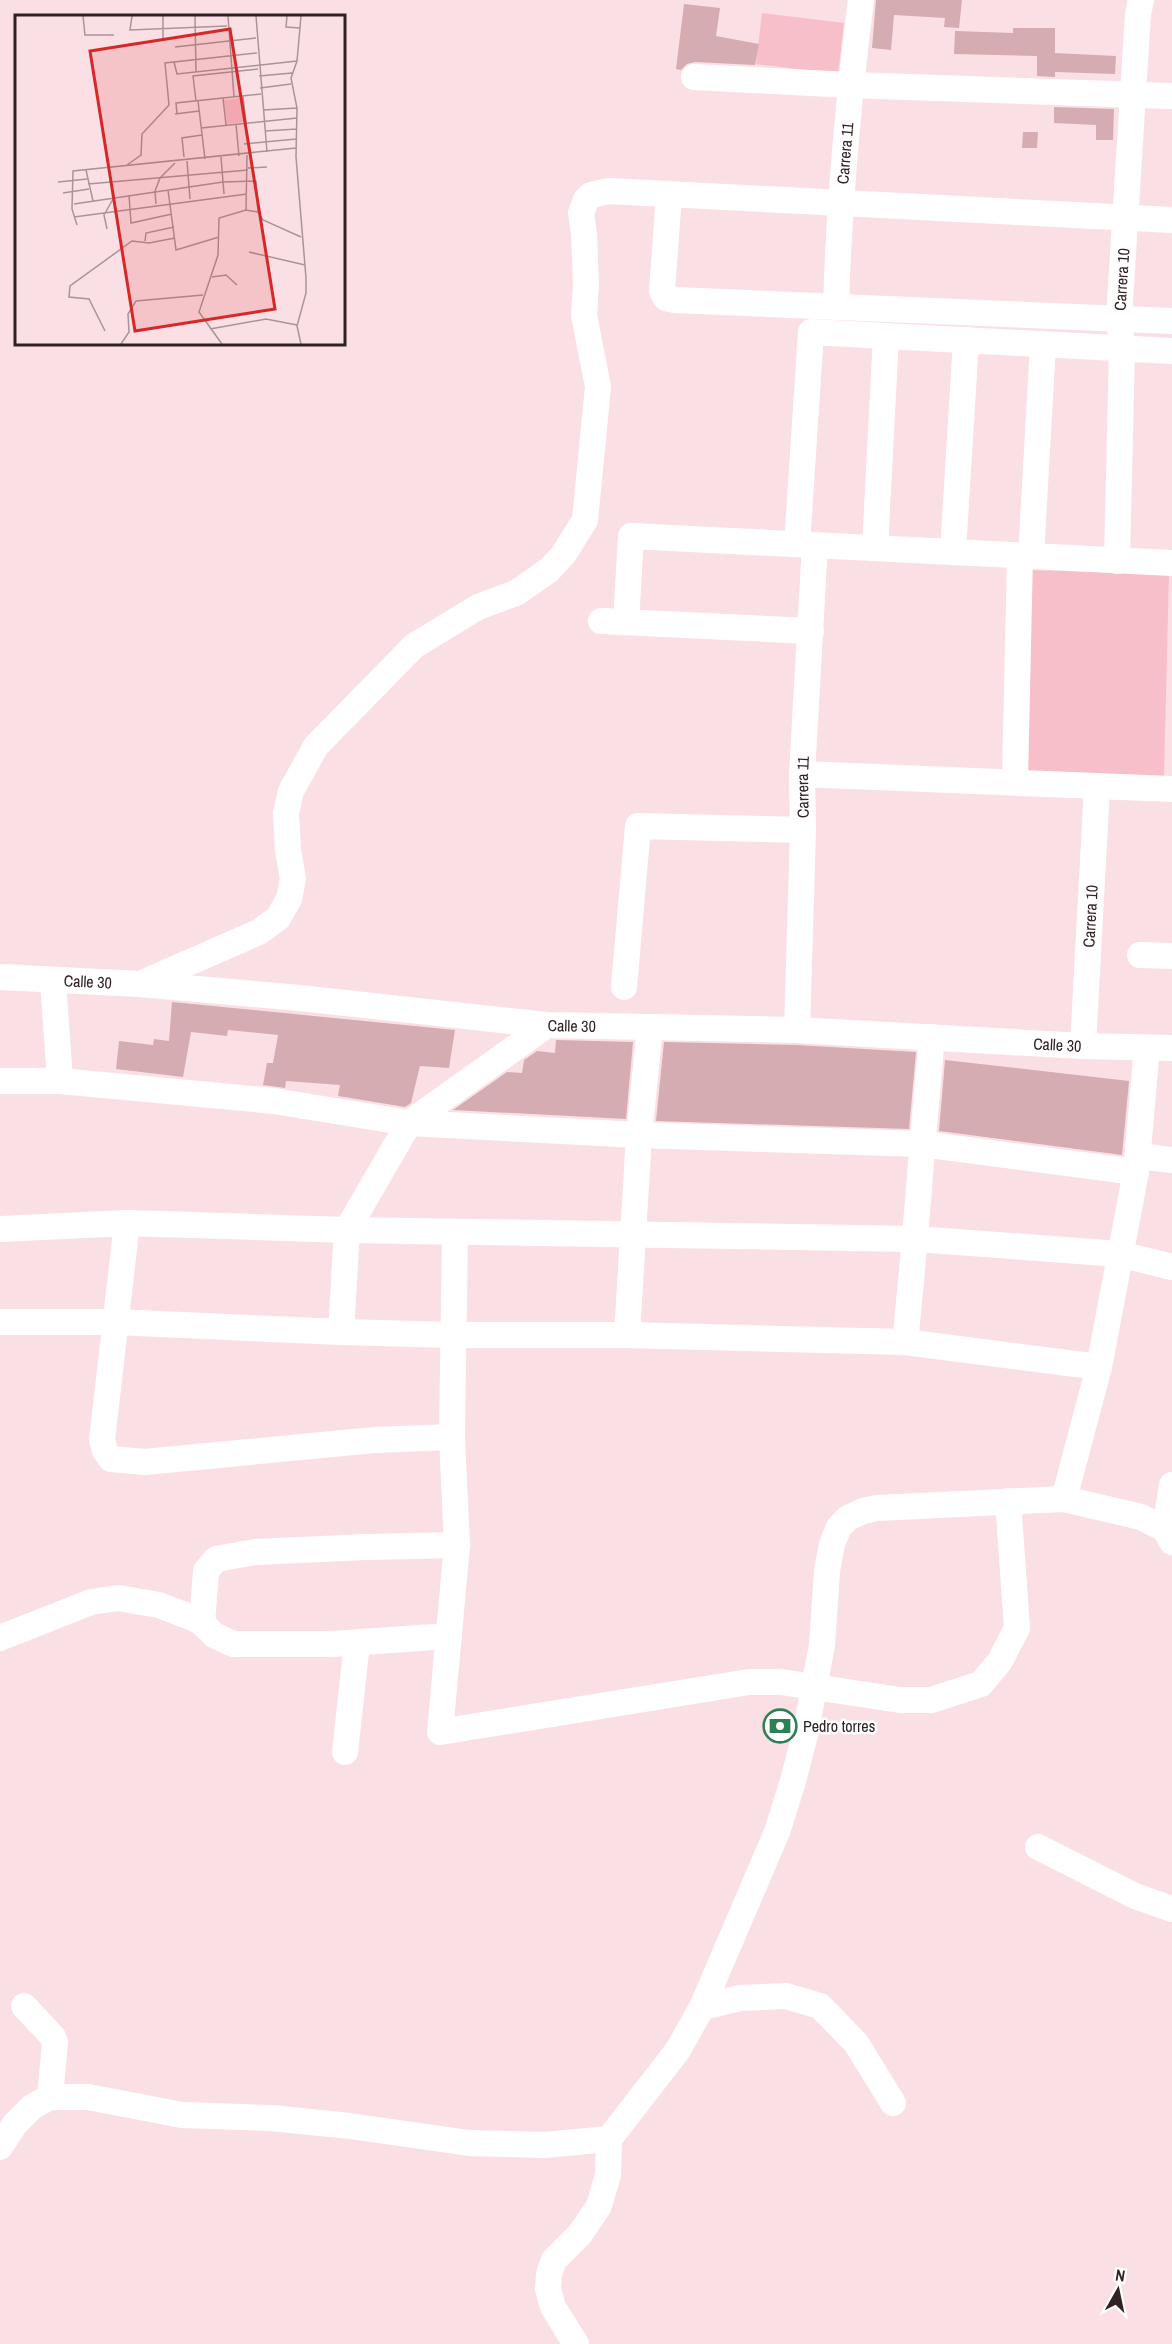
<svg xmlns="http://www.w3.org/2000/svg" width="1172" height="2344" viewBox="0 0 1172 2344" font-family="'Archivo Narrow',sans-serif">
  <rect width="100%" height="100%" fill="#fae0e4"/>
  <path fill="#f7bfc9" d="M762,13L844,23L838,74L756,64Z
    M1029,570L1169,574L1164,777L1023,771Z"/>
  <path fill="#d4acb2" d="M876,0H962L959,28L944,27L945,18L894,15L891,50L872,48Z
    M684,4L720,8L716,36L759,44L755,65L695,62L687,64L681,70L676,69Z
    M1013,28H1055V53L1116,56L1115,74L1055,72V77L1037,76V56L954,54L955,31L1013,33Z
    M1054,107L1114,109L1113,140H1096V125L1054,123Z
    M1023,132H1038L1037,148H1022Z
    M172,1002L455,1030L449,1068L420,1066L411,1103L405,1107L338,1096L340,1085L286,1081L285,1088L263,1085L267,1063H273L278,1035L228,1030L227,1036L191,1032L183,1077L116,1069L119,1041L153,1045L154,1039L169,1041Z
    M556,1040L633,1042L626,1119L453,1110L507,1072L522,1073L524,1060L537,1051L555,1053Z
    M664,1042L796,1045L916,1052L909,1129L656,1121Z
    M945,1060L1129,1081L1122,1155L939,1131Z"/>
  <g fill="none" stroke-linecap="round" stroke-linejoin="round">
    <g stroke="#fff" stroke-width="26">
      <path d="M694,77L850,85L1172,96"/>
      <path d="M669,195L662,291L666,298L675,300L1172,321"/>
      <path id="s1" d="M836,307C839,203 848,103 861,0"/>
      <path d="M797,544L811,332L1172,351"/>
      <path d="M875,548L886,336"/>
      <path d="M953,552L966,340"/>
      <path d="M1031,556L1043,344"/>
      <path id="s2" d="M1117,561L1122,348L1119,318L1138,14L1141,0"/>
      <path d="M601,621L811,631"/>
      <path d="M626,622L631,536L1172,563"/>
      <path d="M802,774L1172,789"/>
      <path d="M1015,781L1020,556"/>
      <path d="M1140,955L1172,956"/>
      <path id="s3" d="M0,977L140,984L300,998L547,1025L797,1030L1083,1046L1172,1048"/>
      <path d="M53,981L60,1081"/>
      <path d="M140,984L259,932L278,918L289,899L293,879L288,850L286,813L291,791L316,746L414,646L478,607L516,593L549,570L563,555L585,520L598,387L584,315L586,283L584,234L581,213L586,200L591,195L609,191L1172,220"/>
      <path d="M624,987L638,826L803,830"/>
      <path id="s4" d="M797,1030L803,830L802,774L815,545"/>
      <path id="s5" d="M1083,1046L1097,787"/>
      <path d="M0,1081H60L274,1101L409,1123L639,1135L922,1144L1136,1172"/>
      <path d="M1138,1156L1172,1160"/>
      <path d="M127,1223L102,1440L105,1451L111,1459L145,1462L374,1440L452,1437"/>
      <path d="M0,1229L127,1223L347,1230L916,1239L1119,1254L1172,1267"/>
      <path d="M455,1232L452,1437L457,1545L440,1732L749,1682H781L900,1700H931L981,1684L1000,1661L1017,1628L1008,1501"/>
      <path d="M0,1322H115L341,1332L453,1335H627L905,1342L1099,1367"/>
      <path d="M341,1332L347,1230L409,1123L547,1025"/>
      <path d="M627,1335L639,1135L650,1027"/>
      <path d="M905,1342C916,1240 922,1139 932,1037"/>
      <path d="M1064,1499L1099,1367L1136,1172L1147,1048"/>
      <path d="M1165,1529L1172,1485"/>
      <path d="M202,1623L206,1571L216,1559L255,1552L366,1547L457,1545"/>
      <path d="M0,1638L91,1602L118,1598L159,1605L195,1619L202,1623L214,1635L233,1644H332L449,1636"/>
      <path d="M345,1752L357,1643"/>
      <path d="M1038,1847L1135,1896L1172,1909"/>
      <path d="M24,2006L53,2037L55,2042L50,2097"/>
      <path d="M702,2007L740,1998L786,1996L820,2006L856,2043L893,2103"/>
      <path d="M0,2147L15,2124L32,2107L50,2097H88L182,2115L271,2118L350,2126L469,2143L544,2145L609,2139"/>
      <path d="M576,2344L553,2307L548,2289L549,2274L554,2260L580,2234L599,2206L608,2175L609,2139L678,2050L702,2007L777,1832L793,1781L805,1735L822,1645L827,1571L832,1544L839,1527L848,1518L863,1511L877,1508L1064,1499L1141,1517L1165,1529L1172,1542"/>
    </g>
  </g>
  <defs>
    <g id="bank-ring" transform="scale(1.725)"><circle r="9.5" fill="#fff" stroke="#2b8154" stroke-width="1.5"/><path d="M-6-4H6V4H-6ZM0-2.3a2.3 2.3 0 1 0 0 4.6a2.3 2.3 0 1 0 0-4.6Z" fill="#2b8154"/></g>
  </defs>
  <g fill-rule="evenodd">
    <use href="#bank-ring" x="780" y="1726"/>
  </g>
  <g text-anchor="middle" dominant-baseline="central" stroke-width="5" stroke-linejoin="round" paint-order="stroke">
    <g font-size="16" fill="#302123" stroke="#fff">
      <text stroke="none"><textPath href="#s1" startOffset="154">Carrera 11</textPath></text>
      <text stroke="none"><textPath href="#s2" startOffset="282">Carrera 10</textPath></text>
      <text stroke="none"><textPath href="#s4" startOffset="243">Carrera 11</textPath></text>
      <text stroke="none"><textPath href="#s5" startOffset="130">Carrera 10</textPath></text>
      <text stroke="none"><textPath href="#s3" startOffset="88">Calle 30</textPath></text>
      <text stroke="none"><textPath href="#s3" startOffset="574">Calle 30</textPath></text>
      <text stroke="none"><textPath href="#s3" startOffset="1060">Calle 30</textPath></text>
    </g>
    <g font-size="16" fill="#302123" stroke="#fff" text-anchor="start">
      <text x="803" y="1726">Pedro torres</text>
    </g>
  </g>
  <g transform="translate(15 15)">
    <rect width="330" height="330" fill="#fae0e4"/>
    <path d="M226,83L229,107L212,109L209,85Z" fill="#f7bfc9"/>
    <path fill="none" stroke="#a99497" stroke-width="1.5" d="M68,1L70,20H99M117,1L115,15L212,11M148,1V24M180,1L181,57M213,1L219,82M241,1L252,137M272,1L271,12L285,13M160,32L241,23M159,47L162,59L282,46M244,61L277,58M245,73L276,69M228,81L231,108M208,83L211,110M181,86L178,61L243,54M183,86L190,144M248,95L282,93M160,99L184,96M162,99L161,88L246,79M221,109L224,141M186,113L282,103M250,116L282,114M229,129L281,124M169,142L167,123L187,120M206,142L209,179M172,146L175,184M112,150L126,140L127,119L154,90L150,48L242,38M233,153L252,152M71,155L78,186M43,167L72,164M73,169L233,155M153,175L161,235L204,222M48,178L74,174M114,180L116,208L157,199M59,189L208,167L241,166L243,197L248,205L286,222M141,189L140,176L145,163L160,148M231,195L232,140M59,202L232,179M62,210L57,194L58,156L281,133M92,214L89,200L98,184M130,226L131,218L159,212M234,237L290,250M197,262L211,260L222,270M195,314L251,304L282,310M90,316L74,284L54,282L55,271L117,226L134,228L160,223M106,329L114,317L113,299L121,286L188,280M207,329L184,297L203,240L204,203L231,195L243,197M286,329L282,311L291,278V263L281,142L282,93L276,63L282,46L286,1"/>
    <path fill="#d62828" fill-opacity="0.15" stroke="#d62828" stroke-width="3" d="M215,14L260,294L120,316L75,36Z"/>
    <rect width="330" height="330" fill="none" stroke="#302123" stroke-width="3"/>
  </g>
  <g transform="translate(1118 2290) rotate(9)" stroke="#ffffff" stroke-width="4.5" paint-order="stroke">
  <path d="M0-4.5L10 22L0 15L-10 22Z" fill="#302123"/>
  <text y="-9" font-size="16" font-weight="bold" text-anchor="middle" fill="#302123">N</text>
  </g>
</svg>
